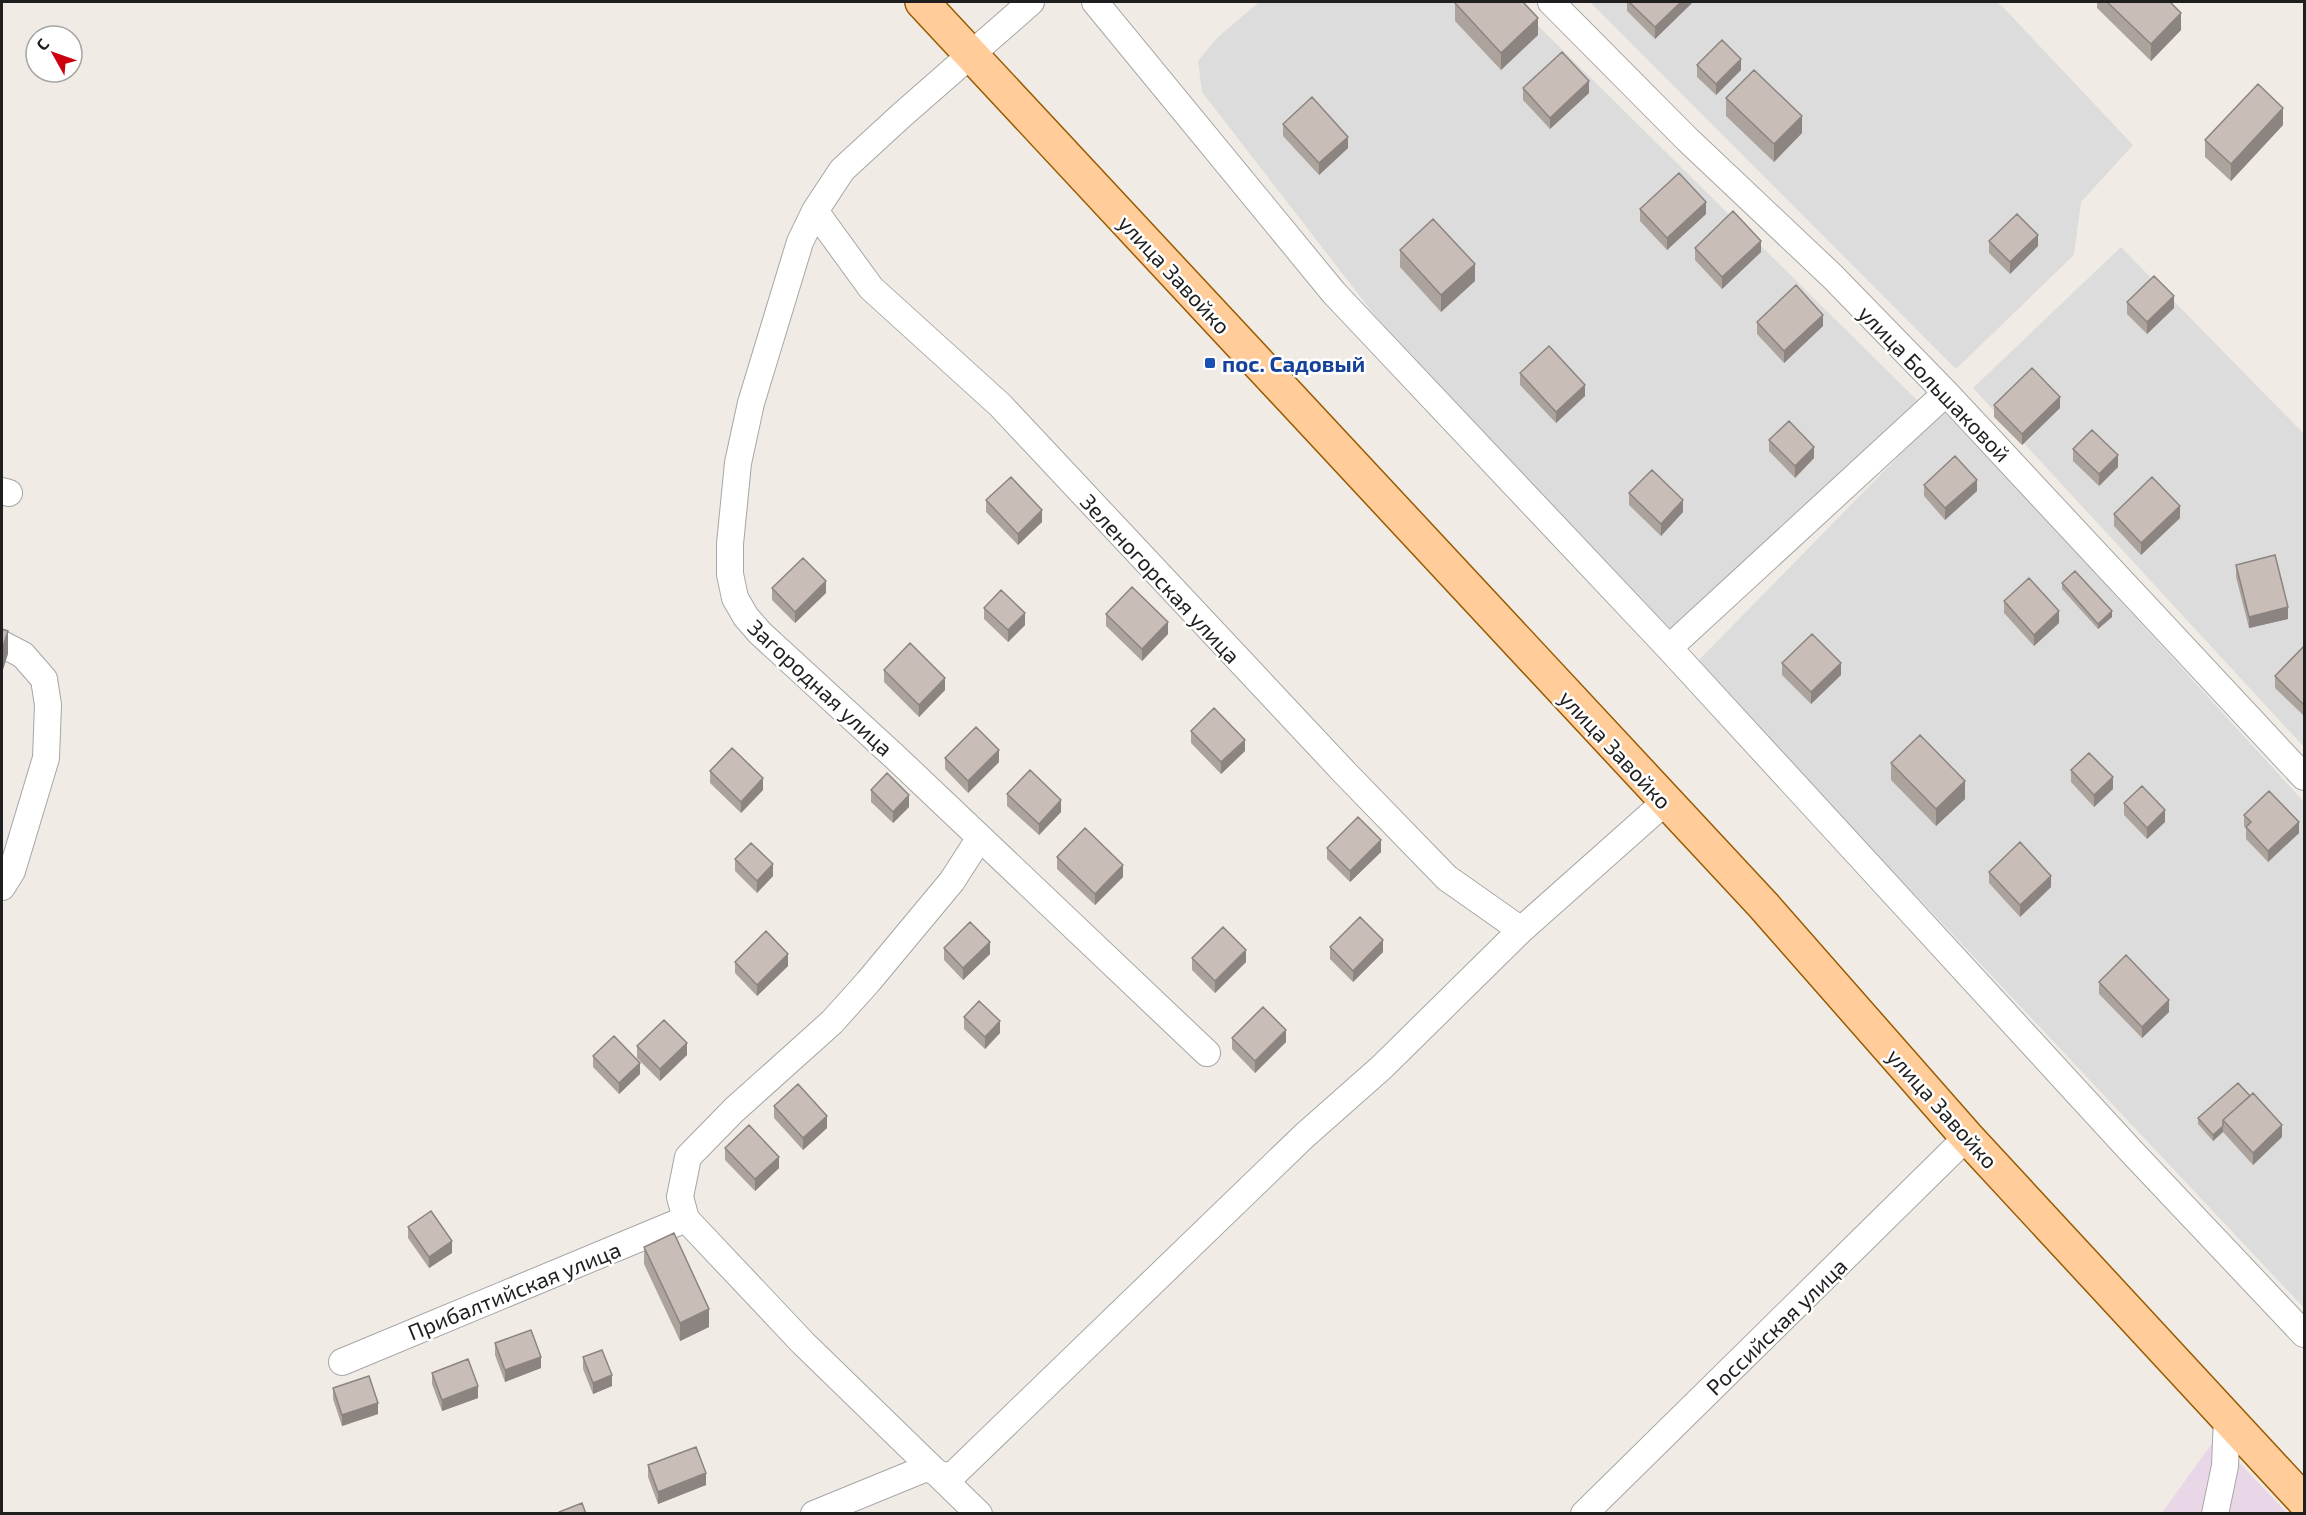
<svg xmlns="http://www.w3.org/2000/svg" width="2306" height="1515" viewBox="0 0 2306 1515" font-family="'Exo 2',sans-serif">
  <rect width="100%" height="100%" fill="#f0ebe4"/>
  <path fill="#dddcdc" d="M1259,2H1514L1923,406L1668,641L1533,498L1376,317L1202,92L1198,61L1218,37Z
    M1590,2H1995L2001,5L2133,145L2081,202L2074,255L1956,369Z
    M2121,247L2304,434V747L1973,388Z
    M1943,411L2071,547L2304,802V1308L1927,907L1694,665Z"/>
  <path fill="#e9d6e7" d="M2216,1438L2287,1513L2161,1514Z"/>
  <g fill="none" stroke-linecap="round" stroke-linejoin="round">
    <g stroke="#a6a6a6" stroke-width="28">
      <path id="minor" d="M1031,2L903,114L842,170L815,211L800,242L751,403L738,463L730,544V574L735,598L746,617L760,633L894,756L1207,1053
        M1095,2L1334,293L1669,648L2131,1151L2304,1334
        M1551,2L1688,140L1832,276L1946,393L2304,777
        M815,211L871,288L1000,405L1346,774L1447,878L1521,930
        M2,491L9,493
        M2,644L23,655L44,679L48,705L46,758L12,871L2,887
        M1669,648L1946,393
        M342,1362L686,1219
        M935,1472L944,1476L954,1474L1304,1136L1382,1067L1521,930L1665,802
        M814,1514L929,1467
        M979,1514L803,1343L686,1219L680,1197L688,1157L734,1110L832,1022L868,982L952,881L979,839
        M1584,1514L1967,1137
        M2215,1514L2225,1466L2227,1417"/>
    </g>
    <g stroke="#995b00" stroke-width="36">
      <path id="major" d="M922,2L1764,906L1967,1137L2304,1501"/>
    </g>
    <use href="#minor" stroke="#fff" stroke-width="26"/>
    <use href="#major" stroke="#ffcc9a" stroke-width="33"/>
  </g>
  <path fill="#aca39d" d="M1627,2H1693L1655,39L1627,11Z
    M2097,2H2170L2181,30L2151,61L2097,8Z
    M1455,3L1538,35L1501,70L1455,21Z
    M1697,65L1741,70L1716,95L1697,77Z
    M1523,88L1589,93L1550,129L1523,100Z
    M1726,98L1802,133L1774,162L1726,116Z
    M1283,124L1348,148L1319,175L1283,136Z
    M2283,125L2231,181L2205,157V140Z
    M1640,209L1706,214L1667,250L1640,221Z
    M1989,241L2038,246L2010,274L1989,253Z
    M1695,248L1761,252L1722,289L1695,260Z
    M1400,250L1475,281L1441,312L1400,267Z
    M2127,302L2174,308L2147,334L2127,314Z
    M1757,322L1823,326L1784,363L1757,334Z
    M1520,373L1585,396L1556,423L1520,385Z
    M1994,405L2060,408L2022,445L1994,417Z
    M1769,440L1814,458L1795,478L1769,451Z
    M2073,449L2118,467L2099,486L2073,461Z
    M1924,485L1977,491L1945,520L1924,496Z
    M1629,493L1683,512L1661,536L1629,505Z
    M986,500L1042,522L1018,545L986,512Z
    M2114,514L2180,518L2141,555L2114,526Z
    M2236,565L2288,619L2249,628L2236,577Z
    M2062,583L2112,617L2098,629L2062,589Z
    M772,588L826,593L795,623L772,600Z
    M2004,601L2059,623L2034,646L2004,613Z
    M984,608L1025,625L1008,642L984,619Z
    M1106,614L1168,634L1142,661L1106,626Z
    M2304,646L2303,715L2275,688V676Z
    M1782,663L1841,675L1811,704L1782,675Z
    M884,670L945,690L919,717L884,682Z
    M1191,731L1245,751L1221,774L1191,743Z
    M945,758L999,762L968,793L945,769Z
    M1891,763L1965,799L1936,826L1891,780Z
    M2071,770L2113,789L2094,807L2071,782Z
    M710,771L763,790L741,813L710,783Z
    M871,790L909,807L893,823L871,802Z
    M1007,794L1061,812L1039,835L1007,806Z
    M2124,803L2165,822L2147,839L2124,815Z
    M2244,815L2299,833L2268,862L2246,839V829L2244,826Z
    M1327,848L1381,852L1350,882L1327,859Z
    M1057,857L1123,877L1095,905L1057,869Z
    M735,859L773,876L757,893L735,871Z
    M1989,872L2051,887L2020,917L1989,883Z
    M1330,947L1383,952L1353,982L1330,959Z
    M944,948L990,954L963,980L944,960Z
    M1192,958L1246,962L1215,993L1192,970Z
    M735,962L788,966L757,996L735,973Z
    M2099,982L2169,1012L2142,1038L2099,994Z
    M964,1017L1000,1033L985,1049L964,1029Z
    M1232,1038L1286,1042L1255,1073L1232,1049Z
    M637,1046L687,1055L660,1081L637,1058Z
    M593,1056L640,1074L619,1094L593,1067Z
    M2238,1083L2282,1137L2253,1165L2223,1132L2213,1141L2198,1124V1118Z
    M774,1106L827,1128L803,1150L774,1118Z
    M725,1148L779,1168L755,1191L725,1160Z
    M408,1227L452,1253L429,1268L408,1238Z
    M644,1247L709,1327L680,1341L644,1264Z
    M495,1343L541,1368L505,1382L495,1355Z
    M583,1357L612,1386L593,1394L583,1369Z
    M432,1373L478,1398L442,1411L432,1384Z
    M333,1388L378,1414L342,1426L333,1399Z
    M648,1465L706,1485L658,1504L648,1477Z"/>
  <path fill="#8c8480" d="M1681,2H1693L1655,39V27Z
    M2181,13V30L2151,61V44Z
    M1538,18V35L1501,70V53Z
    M1741,59V70L1716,95V84Z
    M1589,81V93L1550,129V118Z
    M2283,108V125L2231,181V164Z
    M1802,116V133L1774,162V144Z
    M1348,137V148L1319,175V163Z
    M1706,202V214L1667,250V238Z
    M2038,235V246L2010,274V262Z
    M1761,241V252L1722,289V277Z
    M1475,264V281L1441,312V295Z
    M2174,296V308L2147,334V322Z
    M1823,315V326L1784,363V351Z
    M1585,385V396L1556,423V412Z
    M2060,397V408L2022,445V434Z
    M1814,447V458L1795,478V466Z
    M2118,455V467L2099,486V474Z
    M1977,480V491L1945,520V508Z
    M1683,500V512L1661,536V524Z
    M2180,506V518L2141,555V543Z
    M1042,510V522L1018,545V534Z
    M826,581V593L795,623V612Z
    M2288,607V619L2249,628V617Z
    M2059,611V623L2034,646V635Z
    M2112,611V617L2098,629V624Z
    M1025,613V625L1008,642V630Z
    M1168,622V634L1142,661V649Z
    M8,631V654L2,673V650Z
    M1841,663V675L1811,704V692Z
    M945,678V690L919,717V705Z
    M2304,703V714L2303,715V704Z
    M1245,740V751L1221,774V762Z
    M999,750V762L968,793V781Z
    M2113,777V789L2094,807V795Z
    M763,778V790L741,813V802Z
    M1965,781V799L1936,826V809Z
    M909,795V807L893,823V812Z
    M1061,800V812L1039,835V824Z
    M2165,810V822L2147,839V828Z
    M2299,822V833L2268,862V851Z
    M1381,840V852L1350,882V871Z
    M773,864V876L757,893V881Z
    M1123,865V877L1095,905V894Z
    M2051,876V887L2020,917V905Z
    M1383,940V952L1353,982V971Z
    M990,942V954L963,980V968Z
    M1246,950V962L1215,993V981Z
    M788,954V966L757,996V985Z
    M2169,1000V1012L2142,1038V1027Z
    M1000,1021V1033L985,1049V1037Z
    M1286,1030V1042L1255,1073V1061Z
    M687,1043V1055L660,1081V1069Z
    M640,1063V1074L619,1094V1083Z
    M827,1116V1128L803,1150V1138Z
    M2282,1125V1137L2253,1165V1153Z
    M2223,1126V1132L2213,1141V1135Z
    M779,1157V1168L755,1191V1179Z
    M452,1241V1253L429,1268V1257Z
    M709,1309V1327L680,1341V1323Z
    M541,1357V1368L505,1382V1370Z
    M612,1375V1386L593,1394V1383Z
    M478,1386V1398L442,1411V1400Z
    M378,1403V1414L342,1426V1415Z
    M706,1473V1485L658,1504V1492Z"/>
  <path fill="#c8bdb7" stroke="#8c8480" stroke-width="1.5" d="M1456,2H1523L1538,18L1501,53L1455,3Z
    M1629,2H1681L1655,27Z
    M2107,2H2170L2181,13L2151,44Z
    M1722,40L1741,59L1716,84L1697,65Z
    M1562,52L1589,81L1550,118L1523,88Z
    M1754,70L1802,116L1774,144L1726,98Z
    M2258,84L2283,108L2231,164L2205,140Z
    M1312,97L1348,137L1319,163L1283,124Z
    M1679,173L1706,202L1667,238L1640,209Z
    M1733,211L1761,241L1722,277L1695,248Z
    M2017,214L2038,235L2010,262L1989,241Z
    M1433,219L1475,264L1441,295L1400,250Z
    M2154,276L2174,296L2147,322L2127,302Z
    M1796,285L1823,315L1784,351L1757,322Z
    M1549,346L1585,385L1556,412L1520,373Z
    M2032,368L2060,397L2022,434L1994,405Z
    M1789,421L1814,447L1795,466L1769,440Z
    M2092,430L2118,455L2099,474L2073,449Z
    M1955,456L1977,480L1945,508L1924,485Z
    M1652,470L1683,500L1661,524L1629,493Z
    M1011,477L1042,510L1018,534L986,500Z
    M2152,477L2180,506L2141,543L2114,514Z
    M2275,555L2288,607L2249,617L2236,565Z
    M803,558L826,581L795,612L772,588Z
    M2075,571L2112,611L2098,624L2062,583Z
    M2029,578L2059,611L2034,635L2004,601Z
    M1132,587L1168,622L1142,649L1106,614Z
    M1001,590L1025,613L1008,630L984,608Z
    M2,629L8,631L2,650Z
    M1812,634L1841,663L1811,692L1782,663Z
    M910,643L945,678L919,705L884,670Z
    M2304,646V703L2303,704L2275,676Z
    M1214,708L1245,740L1221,762L1191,731Z
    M976,727L999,750L968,781L945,758Z
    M1920,735L1965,781L1936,809L1891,763Z
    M732,748L763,778L741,802L710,771Z
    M2089,753L2113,777L2094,795L2071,770Z
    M1030,770L1061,800L1039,824L1007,794Z
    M887,773L909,795L893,812L871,790Z
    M2142,786L2165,810L2147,828L2124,803Z
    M2269,791L2299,822L2268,851L2246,827L2251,822L2244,815Z
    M1358,817L1381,840L1350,871L1327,848Z
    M1085,828L1123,865L1095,894L1057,857Z
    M2020,842L2051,876L2020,905L1989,872Z
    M751,843L773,864L757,881L735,859Z
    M1360,917L1383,940L1353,971L1330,947Z
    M970,922L990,942L963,968L944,948Z
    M1223,927L1246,950L1215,981L1192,958Z
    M766,931L788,954L757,985L735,962Z
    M2126,955L2169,1000L2142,1027L2099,982Z
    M979,1001L1000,1021L985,1037L964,1017Z
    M1263,1007L1286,1030L1255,1061L1232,1038Z
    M664,1020L687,1043L660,1069L637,1046Z
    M614,1036L640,1063L619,1083L593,1056Z
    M2238,1083L2250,1096L2223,1120V1126L2213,1135L2198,1118Z
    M798,1084L827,1116L803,1138L774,1106Z
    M2253,1093L2282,1125L2253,1153L2223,1120Z
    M749,1125L779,1157L755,1179L725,1148Z
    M431,1211L452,1241L429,1257L408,1227Z
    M674,1233L709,1309L680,1323L644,1247Z
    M531,1330L541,1357L505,1370L495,1343Z
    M602,1350L612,1375L593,1383L583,1357Z
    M468,1359L478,1386L442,1400L432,1373Z
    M369,1376L378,1403L342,1415L333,1388Z
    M696,1447L706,1473L658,1492L648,1465Z
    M582,1503L586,1514H559V1512Z"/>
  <rect fill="#1a4fb4" stroke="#fff" stroke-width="2" x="1204" y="357" width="12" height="12" rx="3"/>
  <g text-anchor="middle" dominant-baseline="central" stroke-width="5" stroke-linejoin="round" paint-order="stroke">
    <g font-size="22" fill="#1f1f1f" stroke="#fff">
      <text transform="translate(1175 274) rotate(47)">улица Завойко</text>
      <text transform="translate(1935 383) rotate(46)">улица Большаковой</text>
      <text transform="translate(1161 578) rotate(47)">Зеленогорская улица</text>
      <text transform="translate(821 687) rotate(43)">Загородная улица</text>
      <text transform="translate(1616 749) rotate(47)">улица Завойко</text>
      <text transform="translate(1943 1108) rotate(48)">улица Завойко</text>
      <text transform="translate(514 1290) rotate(-22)">Прибалтийская улица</text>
      <text transform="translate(1776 1326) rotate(-44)">Российская улица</text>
    </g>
    <g font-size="22" font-weight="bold" fill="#164399" stroke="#fff" text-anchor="start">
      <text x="1222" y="363">пос. Садовый</text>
    </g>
  </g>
  <rect width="2306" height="1515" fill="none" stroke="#1f1f1f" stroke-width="6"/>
  <g transform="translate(54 54) rotate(310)"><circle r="28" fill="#ffffff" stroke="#a5a5a5" stroke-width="1.5"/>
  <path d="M0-4.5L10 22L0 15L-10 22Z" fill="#cd0010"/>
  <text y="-9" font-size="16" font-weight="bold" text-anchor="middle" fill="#1f1f1f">С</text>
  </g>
</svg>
